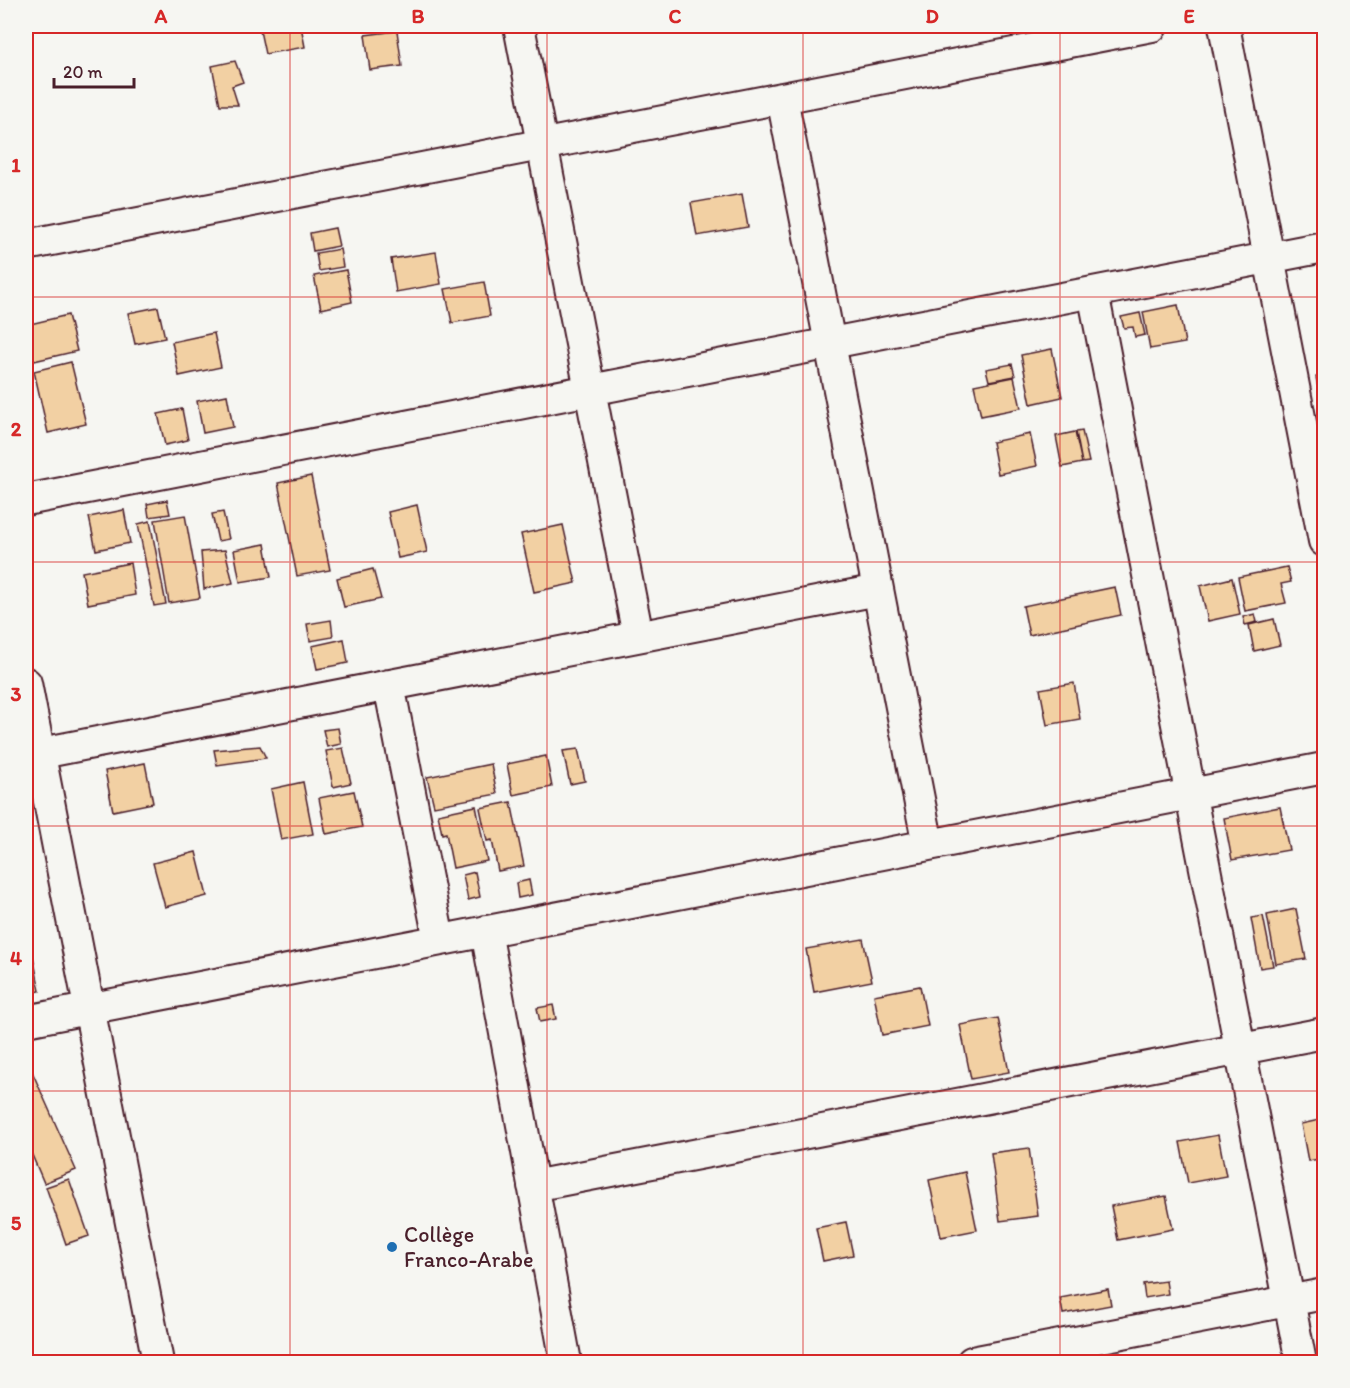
<svg xmlns="http://www.w3.org/2000/svg" width="1350" height="1388" viewBox="0 0 1350 1388" font-family="Itim,sans-serif">
  <rect width="100%" height="100%" fill="#f6f6f2"/>
  <filter id="ink" filterUnits="userSpaceOnUse"><feTurbulence type="fractalNoise" baseFrequency=".0167" numOctaves="2"/><feDisplacementMap in="SourceGraphic" scale="12" xChannelSelector="R" yChannelSelector="G"/><feConvolveMatrix kernelMatrix="1 2 1 2 8 2 1 2 1" color-interpolation-filters="sRGB"/></filter>
  <g filter="url(#ink)">
    <path fill="#f2d0a3" stroke="#4a1f2b" stroke-width="1.5" d="M259,26H301L305,47L265,54Z
      M397,31L402,66L370,70L365,35Z
      M235,61L243,82L232,86L238,105H220L212,66Z
      M742,194L748,227L697,236L691,203Z
      M335,228L339,246L313,251L310,233Z
      M340,249L343,267L319,271L316,253Z
      M436,252L441,284L396,292L391,259Z
      M346,270L352,302L321,309L314,276Z
      M484,282L490,316L452,323L445,289Z
      M1178,305L1185,343L1150,349L1143,312Z
      M158,307L165,338L135,344L128,313Z
      M1140,313L1145,335L1135,337L1133,327L1124,328L1121,317Z
      M68,315L77,351L34,361L26,325Z
      M214,333L221,367L179,376L172,342Z
      M1052,349L1062,397L1031,404L1021,355Z
      M71,362L86,424L48,433L34,371Z
      M1012,364L1015,376L989,381L986,369Z
      M1324,375V408L1322,409L1316,377Z
      M1014,377L1021,408L981,416L974,385Z
      M227,395L233,427L203,433L197,401Z
      M182,409L188,440L165,445L158,414Z
      M1082,431L1089,462L1082,463L1076,432Z
      M1075,432L1082,463L1062,467L1056,436Z
      M1030,434L1037,466L998,474L992,442Z
      M311,476L330,570L297,576L278,483Z
      M167,500L170,514L149,517L147,504Z
      M417,505L427,552L398,558L388,512Z
      M124,510L130,543L96,550L89,517Z
      M223,512L229,539L218,541L212,514Z
      M185,515L200,598L169,603L155,520Z
      M150,521L166,604L154,606L138,524Z
      M563,525L576,583L534,592L521,534Z
      M265,544L271,577L240,582L234,550Z
      M225,550L233,583L204,589L201,552Z
      M130,563L135,595L88,604L82,572Z
      M1287,567L1291,582L1281,584L1286,603L1245,611L1238,577Z
      M373,569L381,599L344,607L337,578Z
      M1232,578L1240,614L1208,621L1200,586Z
      M1115,587L1121,615L1029,635L1023,606Z
      M1255,614L1257,622L1245,625L1243,617Z
      M1274,619L1280,645L1254,651L1249,625Z
      M331,620L333,637L310,641L307,624Z
      M344,639L348,663L317,669L312,646Z
      M1074,683L1080,719L1047,725L1040,689Z
      M338,728L341,744L327,747L323,730Z
      M260,746L266,758L217,765L214,750Z
      M343,748L351,783L333,787L326,751Z
      M578,749L585,781L570,784L563,751Z
      M546,756L552,787L513,795L507,764Z
      M145,763L153,803L113,811L105,771Z
      M491,764L497,794L434,806L427,777Z
      M303,782L313,834L281,840L271,789Z
      M354,791L362,827L326,834L319,798Z
      M511,802L524,866L498,871L492,840L487,841L480,808Z
      M476,806L487,861L453,868L446,833L442,834L438,814Z
      M1280,807L1289,850L1232,860L1224,818Z
      M196,852L207,896L165,907L153,863Z
      M475,872L480,897L468,900L463,875Z
      M529,880L532,895L518,898L516,883Z
      M1296,909L1306,959L1276,964L1267,915Z
      M1263,916L1273,966L1260,968L1251,918Z
      M863,939L872,981L814,992L806,949Z
      M33,956L40,991L26,994V958Z
      M920,986L928,1026L882,1035L874,995Z
      M553,1005L556,1019L540,1022L537,1008Z
      M998,1018L1009,1072L971,1079L960,1025Z
      M30,1067L76,1170L44,1183L26,1141V1068Z
      M1324,1119V1158L1308,1161L1301,1124Z
      M1218,1135L1226,1176L1188,1183L1180,1142Z
      M1029,1148L1038,1216L1000,1221L991,1153Z
      M965,1172L977,1230L941,1237L929,1180Z
      M69,1179L89,1236L66,1244L46,1187Z
      M1166,1196L1173,1229L1118,1240L1111,1206Z
      M846,1222L853,1255L823,1261L816,1228Z
      M1166,1281L1168,1294L1145,1298L1143,1284Z
      M1108,1289L1111,1305L1063,1314L1060,1298Z"/>
    <g fill="none" stroke-linecap="round" stroke-linejoin="round">
      <g stroke="#4a1f2b" stroke-width="34">
        <path id="street" d="M519,26L638,636
          M1224,26L1324,541
          M782,98L928,845
          M26,245L1152,26
          M1093,292L1301,1362
          M26,500L1324,247
          M26,683L158,1362
          M389,685L439,940
          M26,756L878,590
          M486,931L566,1362
          M26,1021L1324,768
          M533,1186L1324,1033
          M972,1362L1324,1294"/>
      </g>
      <use href="#street" stroke="#f6f6f2" stroke-width="30"/>
    </g>
  </g>
  <path fill="none" stroke="#d62828" stroke-width="1.5" stroke-opacity="0.55" d="M290,26V1362M547,26V1362M803,26V1362M1060,26V1362M26,297H1324M26,562H1324M26,826H1324M26,1091H1324"/>
  <circle fill="#1f6fb2" stroke="#f6f6f2" stroke-width="2" cx="392" cy="1247" r="6"/>
  <g text-anchor="middle" dominant-baseline="central" stroke-width="6" stroke-linejoin="round" paint-order="stroke">
    <g font-size="22" fill="#4a1f2b" stroke="#f6f6f2" text-anchor="start">
      <text x="404" y="1234">Collège<tspan x="404" dy="25">Franco-Arabe</tspan></text>
    </g>
  </g>
  <rect width="1350" height="1388" fill="none" stroke="#f6f6f2" stroke-width="66"/>
  <path d="M54 78v9h80v-9" fill="none" stroke="#4a1f2b" stroke-width="3"/>
  <text x="63" y="78" font-size="18" fill="#4a1f2b" stroke="#f6f6f2" stroke-width="4.5" paint-order="stroke">20 m</text>
  <rect x="33" y="33" width="1284" height="1322" fill="none" stroke="#d62828" stroke-width="2"/>
  <g font-size="20" text-anchor="middle" font-weight="bold" fill="#d62828">
    <text x="161" y="23">A</text>
    <text x="418" y="23">B</text>
    <text x="675" y="23">C</text>
    <text x="932" y="23">D</text>
    <text x="1189" y="23">E</text>
    <text x="16" y="172">1</text>
    <text x="16" y="436">2</text>
    <text x="16" y="701">3</text>
    <text x="16" y="965">4</text>
    <text x="16" y="1230">5</text>
  </g>
</svg>
